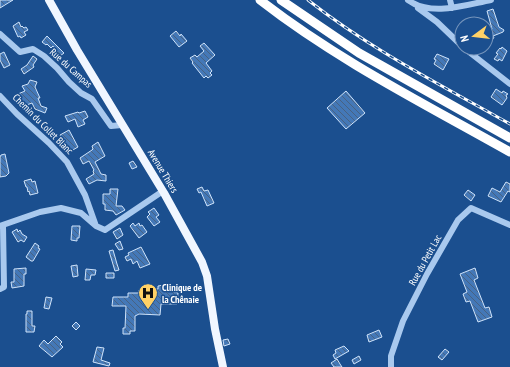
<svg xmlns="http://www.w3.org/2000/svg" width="510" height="367" viewBox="0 0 510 367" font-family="'PT Sans Narrow',sans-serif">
  <defs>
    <pattern id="building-back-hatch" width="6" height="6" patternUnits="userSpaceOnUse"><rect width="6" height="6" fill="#4478b7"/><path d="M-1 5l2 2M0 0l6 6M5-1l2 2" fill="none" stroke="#486282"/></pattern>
  </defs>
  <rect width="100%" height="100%" fill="#1b4f8f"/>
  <path fill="url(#building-back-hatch)" stroke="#cfe3fa" d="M0,0H13L0,8Z
    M493,9L499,27L504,30L503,32L493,36L490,30L492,29L487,11Z
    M19,22L21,27L22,26L24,28L26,27L28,30L24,32L26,35L21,38L20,36L18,37L13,26Z
    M176,31L180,36L181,34L187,41L179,47L170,36Z
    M491,32L494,38L486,42V35Z
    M47,36L64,53L60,56L53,46L51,48L47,44L46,45L42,42Z
    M204,43L215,55L206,63L212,71L210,73L212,75L208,78L206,76L204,78L192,63L193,62L190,58L195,55L197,57L204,51L200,46Z
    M502,47L507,51L502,61L499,59L498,61L494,59L498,54L496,53L500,48L501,49Z
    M4,52L10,65L4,68L0,60V54Z
    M437,54L449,59L443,70L434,64L436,60L434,59Z
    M33,56L37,59L33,65L34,67L24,74L21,69L27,65Z
    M30,80L37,82L35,87L40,98H38L41,106L47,108L45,113L35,109L32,103L24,106L18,94L25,91L22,86L28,84Z
    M496,89L502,93L503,91L508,94L506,95L507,98L502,105L491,97Z
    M346,91L365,113L346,129L327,108Z
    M85,111L88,117L83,120L85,124L78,127L75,119L68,122L65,116L78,112L79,113Z
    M69,130L78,147L71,151L69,147L68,148L60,135Z
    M98,142L105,156L95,162L101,174L106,175V181L97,180L89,184L86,179L94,174L93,171L94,170L89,161L83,164L80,158L92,150L93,149L92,146Z
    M5,154L9,173L6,176L0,177V157L1,155Z
    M133,161L137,167L132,169L129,163Z
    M31,179L32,182L35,181L38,193L30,195L29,191L28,192L27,187H26L24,181Z
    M506,182L510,184V192L508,191L501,202L488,196L492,188L500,192Z
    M202,187L204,191L208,190L214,203L207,206L201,192L199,193L197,189Z
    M110,189H118L116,206H122L125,210L116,215L113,211L105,210V204H103V194H110Z
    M468,190L475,195L471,201L464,195Z
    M154,208L159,215L156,217L160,222L154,226L147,217L150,214L148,212Z
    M133,223L135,226L139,223L140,226L142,225L147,232L139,238L130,226Z
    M72,226H80L79,238H77V241L71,240Z
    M120,228L123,235L117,239L113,232Z
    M17,229L18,232L20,230L22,234L27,237L24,242L21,240L18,242L12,232Z
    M120,241L123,249L119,250L115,244Z
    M35,243L39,246L38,248L40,249L33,261H31L26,257Z
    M141,247L150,264L140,268L137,261L133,264L131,259L127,261L125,257L129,255L128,253Z
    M113,250L117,264L119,270L115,271L109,251Z
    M77,265L78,276L73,277L71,266Z
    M26,268V274H24V286L12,288L11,282H14V269Z
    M475,268L478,278L474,280L485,308L489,307L492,317L478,322L470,301L466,302L463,294L467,292L460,274Z
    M86,269L96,270L95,275H91L90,280H85Z
    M106,273H114V278H106Z
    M171,284V291L178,293L177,304H161L160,315L139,314L135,316V331H130V334H123V328H125L126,306H112L113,297H128V293H139V290H152V289H158V286Z
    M46,297L52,298L49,309L44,308Z
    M27,311H32V326H35L34,332H26V314H27Z
    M76,322L80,326L76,330L72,326Z
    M379,330L382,337L369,342L367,335Z
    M56,336L62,342L60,344L63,347L52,357L39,346L44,340L48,344Z
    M228,339L230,344L224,346L223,340Z
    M344,346L349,351L335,359L333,355L336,353L335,350Z
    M97,347L104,348L101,360L110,363L109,366L93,362Z
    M445,349L449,352L442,360L438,357Z
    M359,356L361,360L354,364L352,360Z
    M337,359L340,364L342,367H334L331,363Z"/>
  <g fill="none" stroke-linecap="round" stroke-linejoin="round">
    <path stroke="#a9c9ee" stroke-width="6" d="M408,0C431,17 465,5 491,0
      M450,0L452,8
      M418,8L437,22L462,46
      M0,34L20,52L33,49L44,56L57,68L69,82L81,93L92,99L111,126L122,125
      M464,48L510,84
      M0,96L17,114L49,143L67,162L85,195L96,226L105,230L163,191
      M0,226L40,212L61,208L81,213L96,226
      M0,289L4,287L3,226
      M391,367V356L403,321L427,274L458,220L471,208L510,225"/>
    <path stroke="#f0f6ff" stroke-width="8" d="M49,0L77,50L164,193L202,262L207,276L215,329L223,367"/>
    <path stroke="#fff" stroke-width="9" d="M260,0C337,60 425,104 510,152
      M281,0L359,53L510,138"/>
    <g stroke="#fff" stroke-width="3">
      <path id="rail" d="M308,0C370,49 441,85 510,124"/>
    </g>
    <use href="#rail" stroke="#1b4f8f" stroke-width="1.5" stroke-dasharray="4.5" stroke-linecap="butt"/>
  </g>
  <defs>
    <g id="hospital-pin" transform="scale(1)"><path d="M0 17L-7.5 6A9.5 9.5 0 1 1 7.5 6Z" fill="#ffd166" stroke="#1b4f8f"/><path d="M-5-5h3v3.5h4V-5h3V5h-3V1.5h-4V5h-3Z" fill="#111"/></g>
  </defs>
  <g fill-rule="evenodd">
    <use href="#hospital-pin" x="148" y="293"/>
  </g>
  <g text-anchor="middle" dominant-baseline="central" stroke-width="3" stroke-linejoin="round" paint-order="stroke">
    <g font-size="10" fill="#fff" stroke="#1b4f8f">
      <text transform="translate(71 68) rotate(42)">Rue du Campas</text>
      <text transform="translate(43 124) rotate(45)">Chemin du Collet Blanc</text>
      <text transform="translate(163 171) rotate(59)">Avenue Thiers</text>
      <text transform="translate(425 260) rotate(-61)">Rue du Petit Lac</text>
    </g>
    <g font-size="10" font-weight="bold" fill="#fff" stroke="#1b4f8f" text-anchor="start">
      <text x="162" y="287">Clinique de<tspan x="162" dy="12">la Chênaie</tspan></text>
    </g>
  </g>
  <g transform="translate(474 36) rotate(255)"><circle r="19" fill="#1b4f8f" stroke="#7695bc"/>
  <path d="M0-3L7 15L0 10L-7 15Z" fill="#ffd166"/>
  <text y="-6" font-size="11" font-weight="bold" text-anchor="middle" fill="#ffffff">N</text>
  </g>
</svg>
